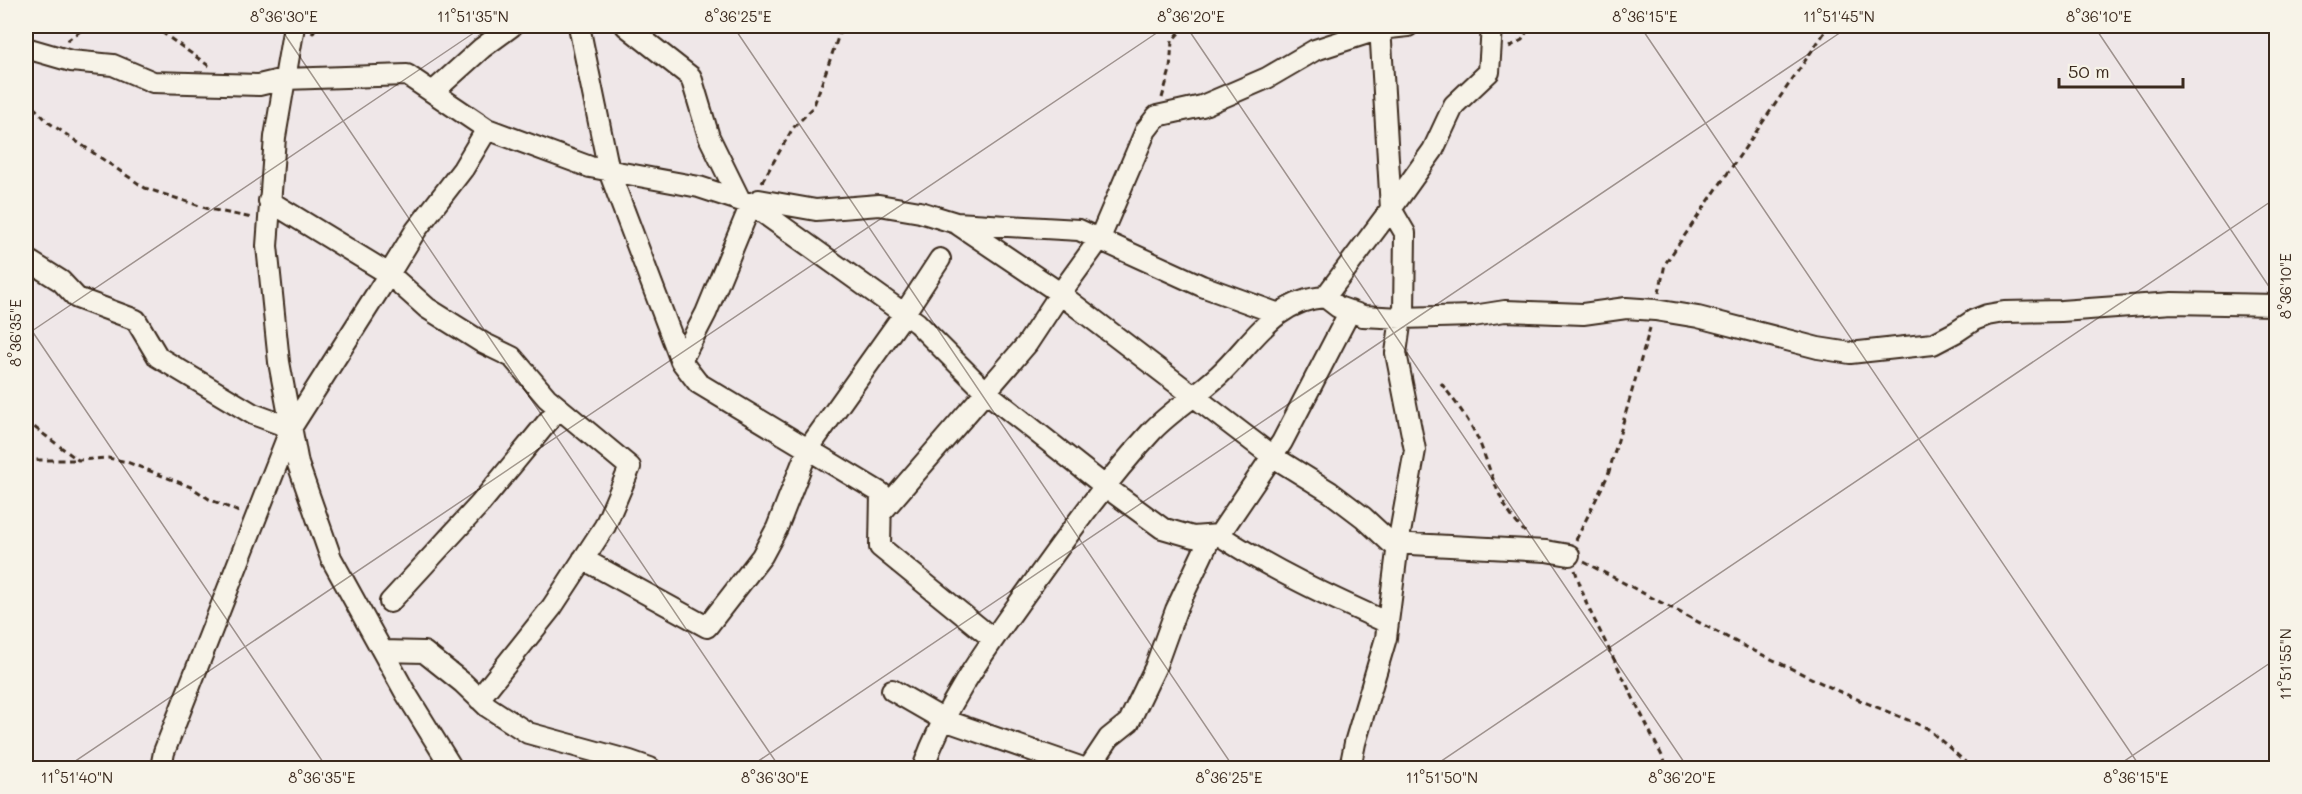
<svg xmlns="http://www.w3.org/2000/svg" width="2302" height="794" viewBox="0 0 2302 794" font-family="Mali,sans-serif">
  <rect width="100%" height="100%" fill="#efe7e8"/>
  <filter id="ink" filterUnits="userSpaceOnUse"><feTurbulence type="fractalNoise" baseFrequency=".0167" numOctaves="2"/><feDisplacementMap in="SourceGraphic" scale="12" xChannelSelector="R" yChannelSelector="G"/><feConvolveMatrix kernelMatrix="1 2 1 2 8 2 1 2 1" color-interpolation-filters="sRGB"/></filter>
  <g filter="url(#ink)">
    <g fill="none" stroke-linecap="round" stroke-linejoin="round">
      <g stroke="#3b2a1e" stroke-width="24">
        <path id="street" d="M294,26L275,137L267,246L279,362L298,464L331,558L405,692L452,768
          M579,26L609,171L681,361L698,383L881,493L880,547L993,639
          M626,26L691,77L709,137L740,200
          M26,48L71,61L113,65L153,82L259,85L284,79L407,75L487,129L590,167L699,187L751,204L917,323L986,392L1106,487L1162,528L1193,537L1219,535L1282,442L1350,311
          M433,92L482,48L512,26
          M956,223L1051,287L1272,456L1330,492L1363,517L1391,543L1546,551L1569,555
          M26,259L61,281L77,298L136,320L158,357L253,414L291,428
          M1325,297L1391,209L1380,26
          M681,361L706,313L751,204L759,200L816,210L879,205L920,212L956,223L1079,230L1202,286L1279,314
          M881,513L1027,344L1060,294L1099,240L1146,130L1157,116L1202,106L1237,91L1267,78L1315,50L1380,29L1408,26
          M1219,535C1272,570 1330,597 1388,623
          M583,559L707,627L762,556L777,528L808,449L904,314L940,259
          M390,602L480,504L559,408
          M383,651L424,652L463,683L488,707L528,733L630,761L650,768
          M892,690L944,720L1083,768
          M479,699L552,607L605,526L630,467L547,398L512,357L483,343L427,308L389,274L416,230L463,169L487,129
          M161,768L164,752L291,428L389,274L269,201
          M923,768C946,703 984,652 1024,596C1064,540 1105,482 1152,431C1172,410 1198,395 1219,375C1252,344 1274,300 1325,297L1338,307L1363,316L1401,318L1473,316L1505,311L1583,314L1626,308L1655,310L1698,317L1818,348L1850,353L1933,344L1956,332L1974,320L1987,315L2004,312L2061,311L2172,303L2276,305
          M1089,768L1109,738L1129,722L1155,668L1176,610L1211,536
          M1350,768L1355,743L1386,638L1398,544L1415,450L1396,353L1401,318L1404,313L1405,233L1391,209L1433,150L1454,105L1489,72L1492,26"/>
      </g>
      <path stroke="#3b2a1e" stroke-width="3" stroke-dasharray="6 4.5" stroke-linecap="butt" d="M153,26L209,66
        M312,34L317,26
        M67,41L87,26
        M1509,47L1522,40L1530,26
        M26,75L32,69
        M1162,98L1170,70L1172,41L1185,26
        M26,99L48,122L145,188L209,209L252,218
        M762,182L793,128L813,108L842,26
        M1659,293L1665,264L1829,26
        M1441,383C1456,403 1472,423 1481,446C1493,477 1500,508 1525,532
        M26,421L78,460L108,458L127,462L191,487L209,499L239,512
        M26,460H76
        M1576,540L1608,475L1650,328
        M1584,562L1740,644L1838,691L1927,728L1972,768
        M1575,570L1587,605L1668,768"/>
      <use href="#street" stroke="#f7f3e8" stroke-width="20"/>
    </g>
  </g>
  <path fill="none" stroke="#3b2a1e" stroke-width="1.5" stroke-opacity="0.45" d="M279,26L780,768M733,26L1234,768M1186,26L1688,768M1640,26L2141,768M2094,26L2276,297M26,322L327,768M26,335L484,26M65,768L1167,26M748,768L1850,26M1431,768L2276,198M2114,768L2276,659"/>
  <rect width="2302" height="794" fill="none" stroke="#f7f3e8" stroke-width="66"/>
  <path d="M2059 78v9h124v-9" fill="none" stroke="#3b2a1e" stroke-width="3"/>
  <text x="2068" y="78" font-size="18" fill="#3b2a1e" stroke="#f7f3e8" stroke-width="4.5" paint-order="stroke">50 m</text>
  <rect x="33" y="33" width="2236" height="728" fill="none" stroke="#3b2a1e" stroke-width="2"/>
  <g font-size="15" text-anchor="middle" fill="#3b2a1e">
    <text x="284" y="22">8°36'30"E</text>
    <text x="473" y="22">11°51'35"N</text>
    <text x="738" y="22">8°36'25"E</text>
    <text x="1191" y="22">8°36'20"E</text>
    <text x="1645" y="22">8°36'15"E</text>
    <text x="1839" y="22">11°51'45"N</text>
    <text x="2099" y="22">8°36'10"E</text>
    <text transform="translate(2286 286) rotate(-90)" y="5">8°36'10"E</text>
    <text transform="translate(16 333) rotate(-90)" y="5">8°36'35"E</text>
    <text transform="translate(2286 664) rotate(-90)" y="5">11°51'55"N</text>
    <text x="77" y="783">11°51'40"N</text>
    <text x="322" y="783">8°36'35"E</text>
    <text x="775" y="783">8°36'30"E</text>
    <text x="1229" y="783">8°36'25"E</text>
    <text x="1442" y="783">11°51'50"N</text>
    <text x="1682" y="783">8°36'20"E</text>
    <text x="2136" y="783">8°36'15"E</text>
  </g>
</svg>
